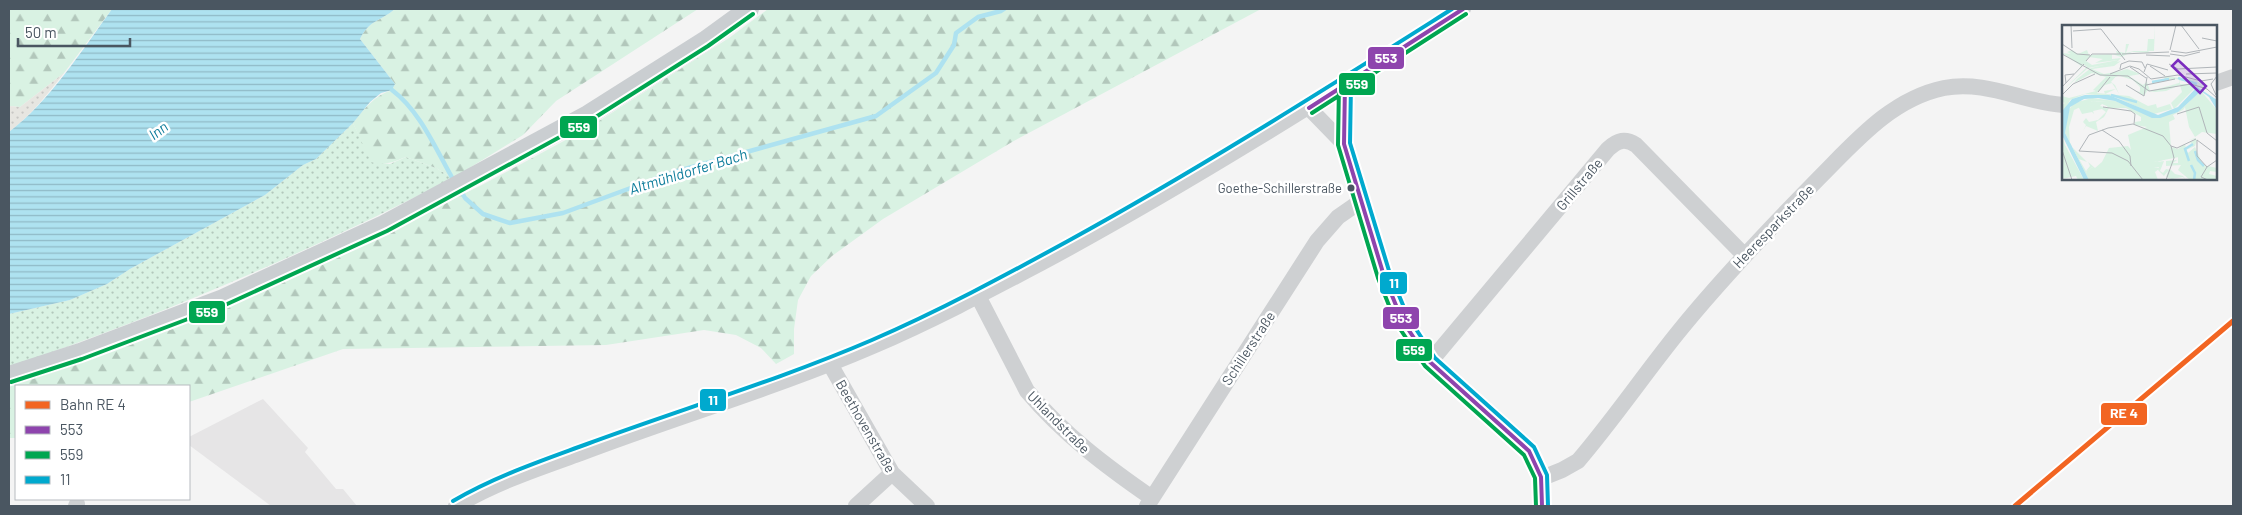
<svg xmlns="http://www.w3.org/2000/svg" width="2242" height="515" viewBox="0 0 2242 515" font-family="Barlow,sans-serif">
  <defs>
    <pattern id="grass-dots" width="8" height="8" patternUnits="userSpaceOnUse" patternTransform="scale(1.25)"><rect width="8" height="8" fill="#d9f2e3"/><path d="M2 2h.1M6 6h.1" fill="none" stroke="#b2c7bb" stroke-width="1.8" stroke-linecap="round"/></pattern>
    <pattern id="forest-firs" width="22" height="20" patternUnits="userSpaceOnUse" patternTransform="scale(1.25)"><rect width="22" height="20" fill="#d9f2e3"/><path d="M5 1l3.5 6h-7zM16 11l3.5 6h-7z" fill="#b2c7bb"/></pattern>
    <pattern id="sand-dots" width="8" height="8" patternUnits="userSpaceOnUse" patternTransform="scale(1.25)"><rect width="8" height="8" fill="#e7e6e1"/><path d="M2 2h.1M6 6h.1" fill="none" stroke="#c8c7c4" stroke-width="1.8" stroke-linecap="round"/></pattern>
    <pattern id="water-rules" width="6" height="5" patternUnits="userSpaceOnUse" patternTransform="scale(1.25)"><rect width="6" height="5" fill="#aee2f0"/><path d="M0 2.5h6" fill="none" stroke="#90bac6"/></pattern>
  </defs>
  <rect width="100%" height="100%" fill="#f4f4f4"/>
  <path fill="#e6e5e6" d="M263,399L308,448L305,452L336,489H343L357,506H271L189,445V437Z"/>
  <path fill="url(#grass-dots)" d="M353,123L372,162L390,164L406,157L436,168L453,178C309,252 162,315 9,367V314L70,300L107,284L130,269L265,195L303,165L316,159Z"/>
  <path fill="url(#forest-firs)" d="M9,9H112L64,73L20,107L9,106Z
    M395,9H698L556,101L523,135L453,178L436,168L406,157C393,162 385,166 371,162L353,123C365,108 374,96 392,90L395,84L360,39C369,20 381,21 395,9Z
    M768,9H1261L1012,142L883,219L832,256L811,276L798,300L794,329V354L776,364L761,348L736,335L704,330L606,345L343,349L189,402V386H16V438H9V387L227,306L480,186L588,128L729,38Z"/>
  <path fill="url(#sand-dots)" d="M64,73C47,95 31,115 9,132V106L20,107Z"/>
  <path fill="url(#water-rules)" d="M112,9H395C381,21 369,20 360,39L395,84L392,90L381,93L370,102L353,123L316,159L303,165L265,195L130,269L107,284L70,300L9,314V132C49,102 83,49 112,9Z"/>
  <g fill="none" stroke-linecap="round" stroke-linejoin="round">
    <path stroke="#aee2f0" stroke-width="4.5" d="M392,90C421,112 436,150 454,181
      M460,189L465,198L483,214L510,223L563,213L674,172L876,116L936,73L954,45L956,33L978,17L1001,11L1004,9"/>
    <path stroke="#ced0d2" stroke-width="16" d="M2216,83L2233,77
      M1345,84L1344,144L1384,276L1402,320L1417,345L1430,362L1529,451C1541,468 1544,485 1542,506
      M1309,108L1344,144
      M978,296L1027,391C1063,434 1107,467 1152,498
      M1430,362L1608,149C1618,140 1625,138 1636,145L1744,255
      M830,364L892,473L927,506
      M1542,478L1562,470L1578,461C1614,419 1645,373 1680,330C1723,277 1770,228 1818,179C1855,142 1891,99 1944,88C1986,80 2023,102 2063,105
      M76,506L77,504
      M456,506C494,483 539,468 581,453C678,416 778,387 873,346C931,321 986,292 1041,263C1186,185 1325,97 1463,9
      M856,506L892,473
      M1147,506L1317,241L1338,217L1361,201"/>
    <path stroke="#caced1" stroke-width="20" d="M9,376L80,353L223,299L384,225L588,115L705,41L749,9"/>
    <g stroke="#fff" stroke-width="8">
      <path id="bus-1" d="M1345,84L1344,144L1384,276L1402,320L1430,362L1529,451L1541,477L1542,506
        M1309,108L1463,9"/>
    </g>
    <g stroke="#fff" stroke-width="8">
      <path id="bus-2" d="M1339,84L1338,145L1378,278L1396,323L1425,366L1524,455L1535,478L1536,506
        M1312,113L1466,14
        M11,382L82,359L225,305L387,231L591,120L708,46L753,14"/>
    </g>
    <g stroke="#fff" stroke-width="8">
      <path id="bus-3" d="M1351,84L1350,143L1390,274L1408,317L1435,358L1534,447L1547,475L1548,506
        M453,501C496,476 541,461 587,444C682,409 779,380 872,340C939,311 1004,276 1068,241C1199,169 1325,89 1452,9"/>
    </g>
    <use href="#bus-1" stroke="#8e44ad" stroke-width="4"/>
    <use href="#bus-2" stroke="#00a651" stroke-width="4"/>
    <use href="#bus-3" stroke="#00a9ce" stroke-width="4"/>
    <g stroke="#fff" stroke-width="9">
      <path id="rail-1" d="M2015,506L2233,321"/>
    </g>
    <use href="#rail-1" stroke="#f26522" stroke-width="5"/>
  </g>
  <circle fill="#4a5661" stroke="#fff" stroke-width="2" cx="1351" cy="188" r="4.5"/>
  <g text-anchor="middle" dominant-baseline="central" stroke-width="5" stroke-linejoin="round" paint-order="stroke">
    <g font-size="13" fill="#4a5661" stroke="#fff" text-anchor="end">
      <text x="1342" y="188">Goethe-Schillerstraße</text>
    </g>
    <g font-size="14" fill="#4a5661" stroke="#fff">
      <text transform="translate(1579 184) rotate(-50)">Grillstraße</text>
      <text transform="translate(1773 226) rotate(-46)">Heeresparkstraße</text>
      <text transform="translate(1248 348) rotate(-57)">Schillerstraße</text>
      <text transform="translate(1059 422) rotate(45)">Uhlandstraße</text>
      <text transform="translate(866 426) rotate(60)">Beethovenstraße</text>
    </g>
    <g font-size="15" font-style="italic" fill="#0c7c9b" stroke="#fff">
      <text transform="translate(158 130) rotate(-37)">Inn</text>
      <text transform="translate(688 171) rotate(-17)">Altmühldorfer Bach</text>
    </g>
  </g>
  <g transform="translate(2062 25)">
    <rect width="155" height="155" fill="#f4f4f4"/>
    <path d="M93,0L92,26H86L89,28L70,27L59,32L50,29V34L59,33L54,38L26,43L0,66L25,42L21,39L14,49L19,41L0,28L9,29L5,27L10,25L16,29L25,25L27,30L55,29L54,26L63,28L64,19H67L64,28L72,26H85L86,14H92ZM27,32L41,34L33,38L56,35L30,40L24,36ZM65,44L79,49L67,51L81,60L85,57L88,66L114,59L109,60L117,58V54H118L123,56L117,55L118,59H130L124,67H120L118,60L104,66L93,67L85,66L82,71L74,66L78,67V62L71,55L55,50L49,57L53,60L57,69L54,64L43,69L42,66L54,64L50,58L43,60L42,56L50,51L55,50H59L58,46ZM31,76L45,77L47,82L40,79L38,81L47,83L42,92L34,97L36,106L24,101L21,106L24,100L21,97L24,93L27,97L36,95L44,87L40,84L31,86L32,89L30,87L20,89L16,81ZM133,113L135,115L133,121L124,125L126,128L133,122L141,140L155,143V147L148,146L147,149L155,151L154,155H128L116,145L119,140L104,141V136L115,135L111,138H116V124L123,119L124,123L129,122L131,119L128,118L133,114L127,115ZM112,131L95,137L102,136L98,146L101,148L104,144L109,145L113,149L121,151L124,155L121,152L110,154L104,152L106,146L102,151L96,145L97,142H92V137ZM30,142L37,147L43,155L28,154L24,147Z" fill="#d9f2e3" fill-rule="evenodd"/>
    <path d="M59,36L52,41L30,44L42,49L59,46V50L42,56L43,60L35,68L67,71L86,81L94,79L95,83L108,79L110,84L92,89L53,72L23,69L8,75L0,91V80L3,78L0,77V71L7,73L34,66L31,65L44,52L30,48L12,58L15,54L29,43ZM103,51L133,55L143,61L132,64L112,84L109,78L128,59L118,54L102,55ZM139,66L155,85V109L140,107L133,112L127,102L123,82L121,85L111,90L113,94L107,97L109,122L116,124L117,132L92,137V142L98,143L93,147L96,155H43L30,142L24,147L30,155H27L3,108L5,87L12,78L30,73L53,76L93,93L116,87ZM31,76L44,77L46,83H64L79,92V96L73,97V100L85,102L66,110L69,125L66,121L47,123L40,137L33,143L26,137L28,141L24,146L17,134L25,137L8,120L7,102L12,85ZM0,110L3,120L22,155H16L14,151L0,154Z" fill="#d9f2e3" fill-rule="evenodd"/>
    <path d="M135,62L155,75V85L147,72L139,66L116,87L98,93H90L53,76L36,73L22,74L8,82L3,108L27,155H22L0,110L1,85L10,74L23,70H47L96,90L116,82Z" fill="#aee2f0"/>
    <path fill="none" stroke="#aee2f0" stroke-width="2.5" d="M116,53L135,59M90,57L107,54M49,70L75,77M133,126L136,135L142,141M127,136L123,124L131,119M129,140L133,148L132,155"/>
    <path fill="none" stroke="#b0b5b9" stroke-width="1" d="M9,0L10,23M119,0L137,24M11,6L39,4L63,35M140,13L155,16M0,19L15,29L28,30M108,25L114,0M109,26L124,28L155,22M0,29L38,50L66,51L87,66L129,59L145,64L155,73M60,29L107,27M108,29L122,31L138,27M84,30L108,31M24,36L30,29H59M107,39L116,44L155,42M88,41L103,51M68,42L84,53M58,44L59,39L67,36L80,37L83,43M82,47L85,39L106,45M48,49L68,41L77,44L89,54L116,50L139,56L151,54M124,49L155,48M4,58L3,50L12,49M64,60L82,71L85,52M84,60L113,54M0,62L22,39M36,67L48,52M0,70L11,59L33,49M154,70L149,59L155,51M41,82L69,86L73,89L72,99M115,89L137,82L145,108L155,116M40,105L57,116L68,131L69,141M135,115V131L145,142M135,115L155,130M109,121L115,123L134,114M0,125L10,155M17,126L27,110L46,103L71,99L101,111L109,121L112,133L104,155M17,126L50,128L66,136L81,155M146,155L139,152L145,142L155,135"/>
    <path fill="#7b2cbf" fill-opacity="0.15" stroke="#7b2cbf" stroke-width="2.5" d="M116,35L144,61L138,68L110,41Z"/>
    <rect width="155" height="155" fill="none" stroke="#4a5661" stroke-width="2.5"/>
  </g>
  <g stroke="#fff" stroke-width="2">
    <rect x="1367" y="46" width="38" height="24" rx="5" fill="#8e44ad"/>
    <rect x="1338" y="72" width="38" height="24" rx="5" fill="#00a651"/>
    <rect x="559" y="115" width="39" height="24" rx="5" fill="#00a651"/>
    <rect x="1379" y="271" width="29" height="24" rx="5" fill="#00a9ce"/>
    <rect x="188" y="300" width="38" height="24" rx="5" fill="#00a651"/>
    <rect x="1382" y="306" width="38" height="24" rx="5" fill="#8e44ad"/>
    <rect x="1395" y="338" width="38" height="24" rx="5" fill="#00a651"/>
    <rect x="699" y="388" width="28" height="24" rx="5" fill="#00a9ce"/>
    <rect x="2100" y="402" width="48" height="24" rx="5" fill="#f26522"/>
  </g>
  <g font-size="14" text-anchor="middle" font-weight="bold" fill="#fff">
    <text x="1386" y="63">553</text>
    <text x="1357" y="89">559</text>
    <text x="579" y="132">559</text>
    <text x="1394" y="288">11</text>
    <text x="207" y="317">559</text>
    <text x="1401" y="323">553</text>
    <text x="1414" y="355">559</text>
    <text x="713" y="405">11</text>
    <text x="2124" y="418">RE 4</text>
  </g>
  <rect width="2242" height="515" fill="none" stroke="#4a5661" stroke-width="20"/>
  <rect x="15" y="385" width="175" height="115" fill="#ffffff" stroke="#b7bbc0"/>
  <rect x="25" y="401" width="25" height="8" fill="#f26522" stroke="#b7bbc0"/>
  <text x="60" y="410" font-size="15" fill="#4a5661">Bahn RE 4</text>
  <rect x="25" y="426" width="25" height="8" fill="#8e44ad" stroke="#b7bbc0"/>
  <text x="60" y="435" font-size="15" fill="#4a5661">553</text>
  <rect x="25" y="451" width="25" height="8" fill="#00a651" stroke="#b7bbc0"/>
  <text x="60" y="460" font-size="15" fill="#4a5661">559</text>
  <rect x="25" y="476" width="25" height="8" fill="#00a9ce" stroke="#b7bbc0"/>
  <text x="60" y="485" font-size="15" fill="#4a5661">11</text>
  <path d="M18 38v8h112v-8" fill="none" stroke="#4a5661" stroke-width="2.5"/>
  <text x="25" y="38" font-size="15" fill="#4a5661" stroke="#ffffff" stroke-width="4" paint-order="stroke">50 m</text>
</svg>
